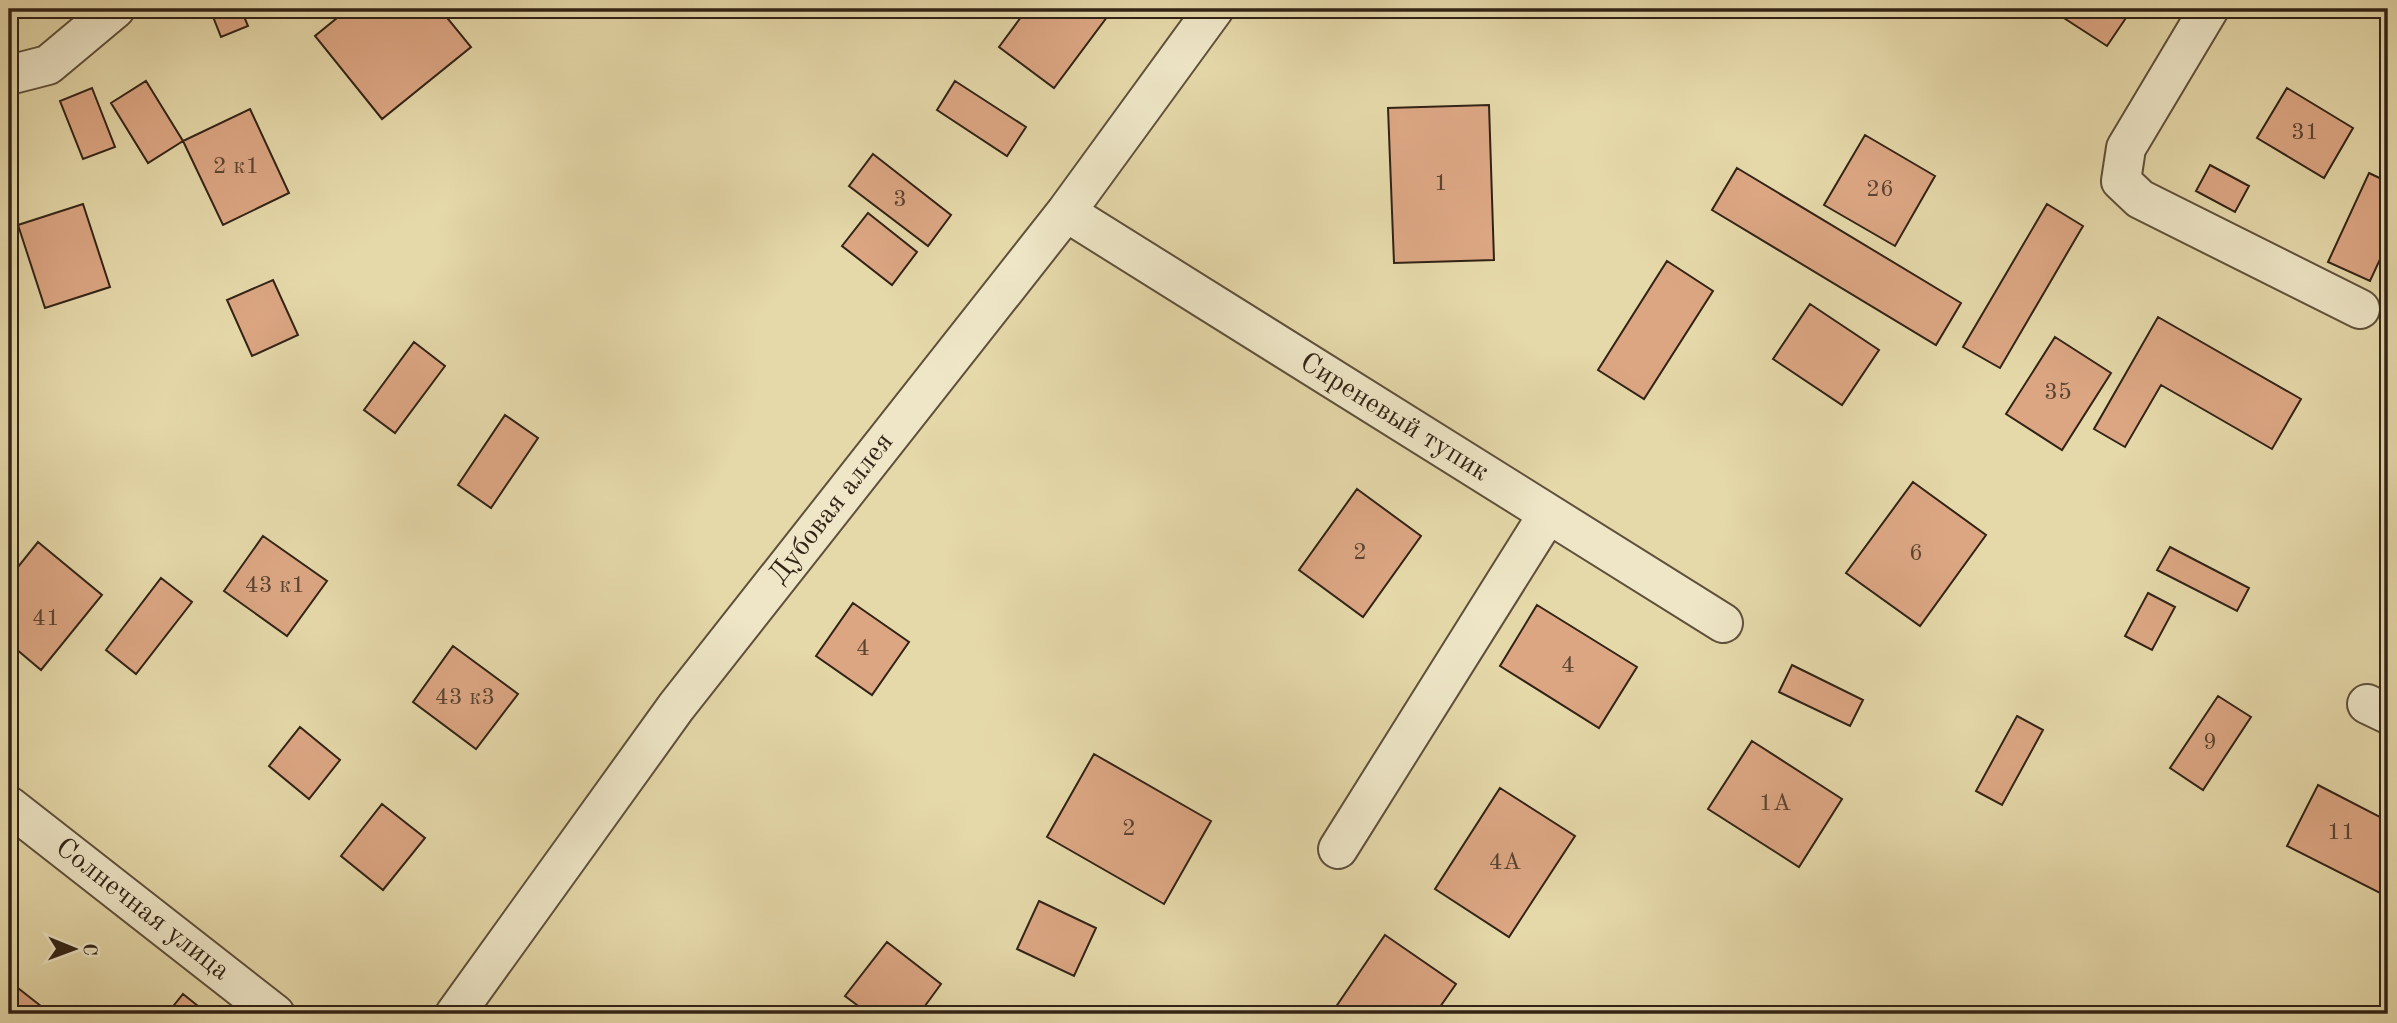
<svg xmlns="http://www.w3.org/2000/svg" width="2397" height="1023" viewBox="0 0 2397 1023" font-family="'Old Standard TT',serif">
  <rect width="100%" height="100%" fill="#e5d8a9"/>
  <filter id="stains"><feTurbulence type="fractalNoise" baseFrequency=".00286" numOctaves="4"/><feColorMatrix values="0 0 0 0 .2 0 0 0 0 .09 0 0 0 0 .02 0 0 0 .5 -.17"/></filter>
  <radialGradient id="worn" r=".72"><stop offset=".6" stop-color="#630" stop-opacity="0"/><stop offset="1" stop-color="#630" stop-opacity=".3"/></radialGradient>
  <path fill="#dca683" stroke="#322316" stroke-width="2" d="M210,9H241L248,26L221,37Z
    M348,9H440L471,47L382,119L315,36Z
    M1027,9H1113L1054,88L999,47Z
    M2050,9H2132L2107,46Z
    M146,81L183,141L148,163L111,103Z
    M955,81L1026,127L1007,156L937,110Z
    M92,88L115,147L83,159L60,101Z
    M2287,88L2353,128L2324,178L2257,138Z
    M1489,105L1494,260L1394,263L1388,108Z
    M250,109L289,193L223,225L183,141Z
    M1865,135L1935,176L1895,246L1824,205Z
    M873,154L951,215L928,246L849,186Z
    M2210,165L2249,186L2235,212L2196,191Z
    M1737,168L1961,303L1936,345L1712,210Z
    M2369,173L2388,182V242L2370,281L2328,262Z
    M9,194L18,225L9,227Z
    M83,204L110,287L45,308L18,225Z
    M2047,204L2083,226L2000,368L1963,347Z
    M868,213L917,252L892,285L842,246Z
    M1667,261L1713,291L1644,399L1598,370Z
    M273,280L298,335L252,356L227,300Z
    M1810,304L1879,350L1842,405L1773,359Z
    M2158,317L2301,399L2272,449L2161,385L2125,447L2094,429Z
    M2055,337L2111,373L2062,450L2006,414Z
    M414,342L445,366L395,433L364,410Z
    M505,415L538,438L491,508L458,485Z
    M1913,482L1986,535L1920,626L1846,573Z
    M1357,489L1421,536L1363,617L1299,570Z
    M263,536L327,581L287,636L224,591Z
    M38,542L102,595L41,670L9,643V578Z
    M2170,547L2249,588L2237,611L2157,570Z
    M161,578L192,602L136,674L106,650Z
    M2148,593L2175,607L2152,650L2125,636Z
    M853,603L909,642L872,695L816,656Z
    M1537,605L1637,667L1599,728L1500,666Z
    M453,646L518,694L476,749L413,702Z
    M1792,665L1863,700L1850,726L1779,692Z
    M2218,696L2251,717L2203,790L2170,768Z
    M2017,716L2043,730L2002,805L1976,791Z
    M300,727L340,760L309,799L269,766Z
    M1752,741L1842,799L1799,867L1708,809Z
    M1094,754L1211,821L1164,904L1047,837Z
    M2318,785L2388,821V882L2382,894L2287,846Z
    M1500,788L1575,836L1509,937L1435,889Z
    M382,804L425,838L383,890L341,856Z
    M1039,901L1096,928L1074,976L1017,949Z
    M1385,935L1456,984L1435,1014H1331Z
    M887,942L941,984L919,1014H869L845,996Z
    M9,981L51,1014H9Z
    M183,994L208,1014H167Z"/>
  <g fill="none" stroke-linecap="round" stroke-linejoin="round">
    <g stroke="#5f503b" stroke-width="42">
      <path id="minor" d="M2209,9L2126,148L2121,181L2140,199L2360,309
        M9,75L48,65L115,9
        M1066,212L1723,623
        M2367,704L2388,714
        M9,806L275,1014
        M1338,849L1548,514
        M455,1014L676,707L1066,212L1214,9"/>
    </g>
    <use href="#minor" stroke="#eee6c7" stroke-width="38"/>
  </g>
  <g text-anchor="middle" dominant-baseline="central" stroke-width="6" stroke-linejoin="round" paint-order="stroke">
    <g font-size="24" fill="#5c4431">
      <text x="2305" y="133">31</text>
      <text x="236" y="167">2 к1</text>
      <text x="1441" y="184">1</text>
      <text x="1880" y="190">26</text>
      <text x="900" y="200">3</text>
      <text x="2058" y="393">35</text>
      <text x="1360" y="553">2</text>
      <text x="1916" y="554">6</text>
      <text x="275" y="586">43 к1</text>
      <text x="46" y="619">41</text>
      <text x="863" y="649">4</text>
      <text x="1568" y="666">4</text>
      <text x="465" y="698">43 к3</text>
      <text x="2210" y="743">9</text>
      <text x="1775" y="804">1А</text>
      <text x="1129" y="829">2</text>
      <text x="2341" y="833">11</text>
      <text x="1505" y="863">4А</text>
    </g>
    <g font-size="28" fill="#322316" stroke="#eee6c7">
      <text transform="translate(1394 418) rotate(32)">Сиреневый тупик</text>
      <text transform="translate(832 509) rotate(-52)">Дубовая аллея</text>
      <text transform="translate(142 910) rotate(38)">Солнечная улица</text>
    </g>
  </g>
  <rect width="2397" height="1023" fill="none" stroke="#e5d8a9" stroke-width="35"/>
  <rect x="10" y="10" width="2376" height="1002" fill="none" stroke="#322316" stroke-width="3.5"/>
  <rect x="18" y="18" width="2362" height="988" fill="none" stroke="#322316" stroke-width="2"/>
  <g transform="translate(74 949) rotate(91)" stroke="#eee6c7" stroke-width="5" paint-order="stroke">
  <path d="M0-5L12 26L0 18L-12 26Z" fill="#322316"/>
  <text y="-10" font-size="19" font-weight="bold" text-anchor="middle" fill="#322316">С</text>
  </g>
  <rect width="100%" height="100%" filter="url(#stains)"/>
  <rect width="100%" height="100%" fill="url(#worn)"/>
</svg>
